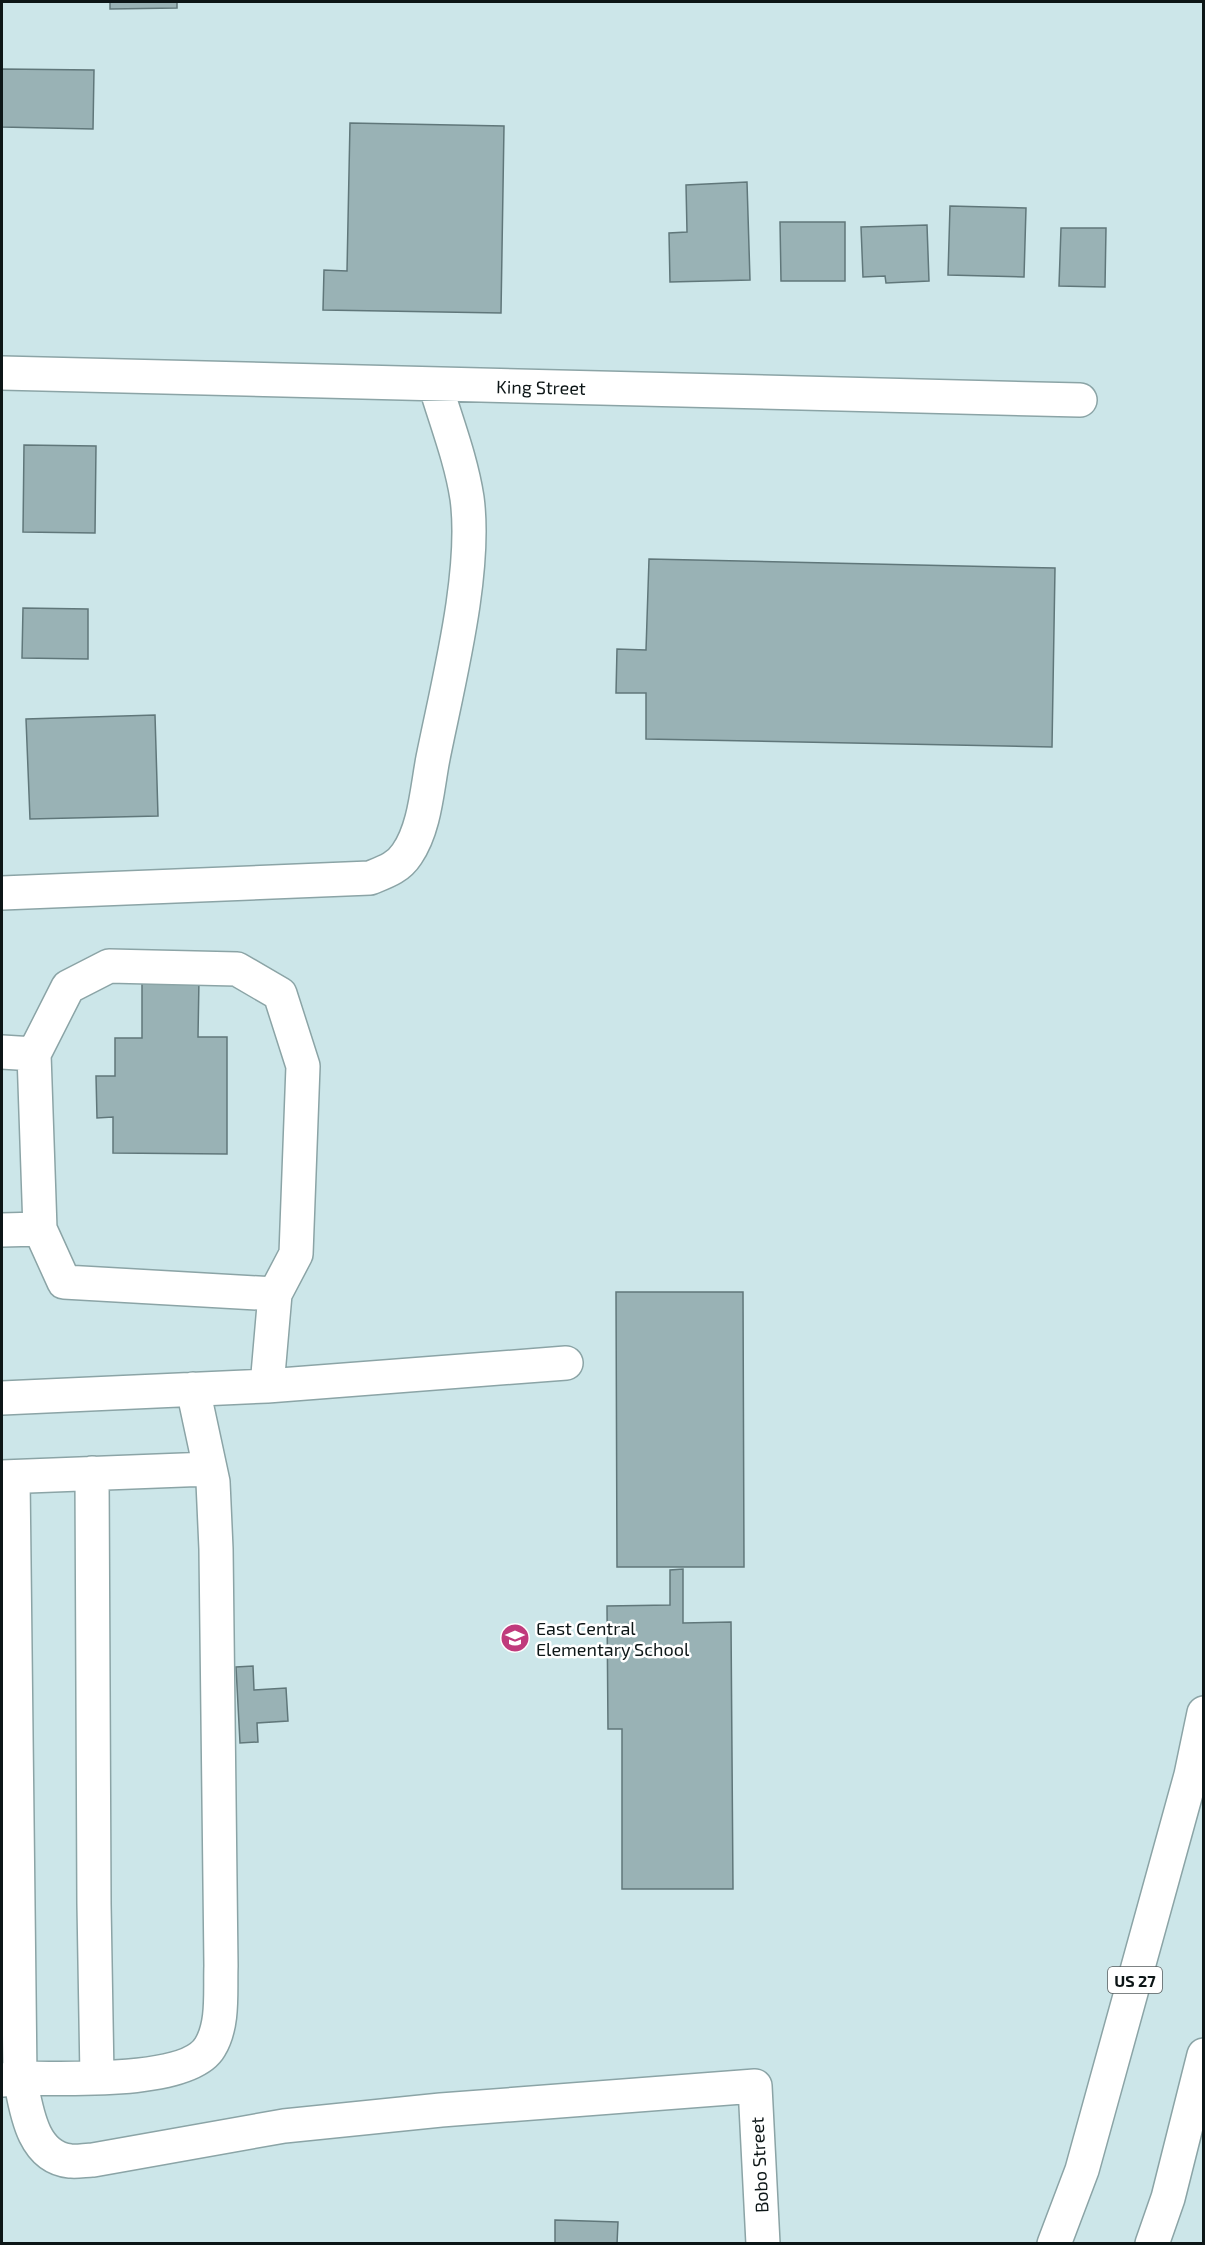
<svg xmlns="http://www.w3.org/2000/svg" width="1205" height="2245" viewBox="0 0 1205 2245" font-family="'Exo 2',sans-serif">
  <rect width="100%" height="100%" fill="#cce6e9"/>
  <path fill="#99b2b5" stroke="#60777a" stroke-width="1.5" d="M110,2H177V8L110,9Z
    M2,69L94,70L93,129L2,127Z
    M350,123L504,126L501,313L323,310L324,270L347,271Z
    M747,182L750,280L670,282L669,233L687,232L686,185Z
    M950,206L1026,208L1024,277L948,275Z
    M780,222H845V281H781Z
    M927,225L929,281L886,283L885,276L863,277L861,227Z
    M1061,228H1106L1105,287L1059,286Z
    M24,445L96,446L95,533L23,532Z
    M649,559L1055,568L1052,747L646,739V693H616L617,649L646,650Z
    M23,608L88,609V659L22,658Z
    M155,715L158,816L30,819L26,719Z
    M142,979H199L198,1037H227V1154L113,1153V1117L97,1118L96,1076H115V1038H142Z
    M616,1292H743L744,1567H617Z
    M683,1569V1623L731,1622L733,1889H622V1729H608L607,1606L670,1605V1570Z
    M253,1666L254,1690L286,1688L288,1721L257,1723L258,1742L240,1743L236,1667Z
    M555,2220L618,2222L617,2244H555Z"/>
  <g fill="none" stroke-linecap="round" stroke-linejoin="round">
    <g stroke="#8ba4a6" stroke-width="36">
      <path id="minor" d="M2,373L1080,400
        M2,893L370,878C385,872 398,868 407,854C425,828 427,789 433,758C448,683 477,572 467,498C461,459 446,421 435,384
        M2,1052L34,1054L40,1229L2,1230
        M34,1054L68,987L109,966L237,969L280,994L303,1066L296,1254L275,1294L267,1386
        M40,1229L64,1282L275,1294
        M193,1389L213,1482L216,1549L221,1966C220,1991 224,2024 210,2047C188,2085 61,2078 20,2078C26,2107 31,2157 70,2161C77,2162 86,2160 93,2160L284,2126L441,2110L755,2086L763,2244
        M2,1398L267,1386L566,1363
        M92,1473L94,1904L97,2077
        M2,1477L209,1469
        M2,2080L20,2078L13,1477"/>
    </g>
    <g stroke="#8ba4a6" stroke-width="36">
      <path id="highway" d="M1054,2244L1082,2170L1191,1775L1204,1713
        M1152,2244L1168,2198L1204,2055"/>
    </g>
    <use href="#minor" stroke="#fff" stroke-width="33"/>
    <use href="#highway" stroke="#fff" stroke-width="33"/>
  </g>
  <defs>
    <g id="school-disc" transform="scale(1.5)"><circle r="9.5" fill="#c03a7c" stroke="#fff"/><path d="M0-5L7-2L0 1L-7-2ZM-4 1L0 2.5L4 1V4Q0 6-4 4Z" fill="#fff"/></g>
  </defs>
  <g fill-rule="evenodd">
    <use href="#school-disc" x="515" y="1638"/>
  </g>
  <g text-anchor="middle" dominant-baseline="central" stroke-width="5" stroke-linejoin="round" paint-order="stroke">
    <rect fill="#fff" stroke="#565c5d" stroke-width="1.5" x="1108" y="1967" width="54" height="26" rx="4.5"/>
    <g font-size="16" font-weight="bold" fill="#0d1617">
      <text x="1135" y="1980">US 27</text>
    </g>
    <g font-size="18" fill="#0d1617" stroke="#fff">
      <text transform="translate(541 387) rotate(1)">King Street</text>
      <text transform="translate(759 2165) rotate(-93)">Bobo Street</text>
    </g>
    <g font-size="18" fill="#0d1617" stroke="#fff" text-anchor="start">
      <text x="536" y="1628">East Central<tspan x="536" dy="21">Elementary School</tspan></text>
    </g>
  </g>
  <rect width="1205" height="2245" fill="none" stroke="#0d1617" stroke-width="6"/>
</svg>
